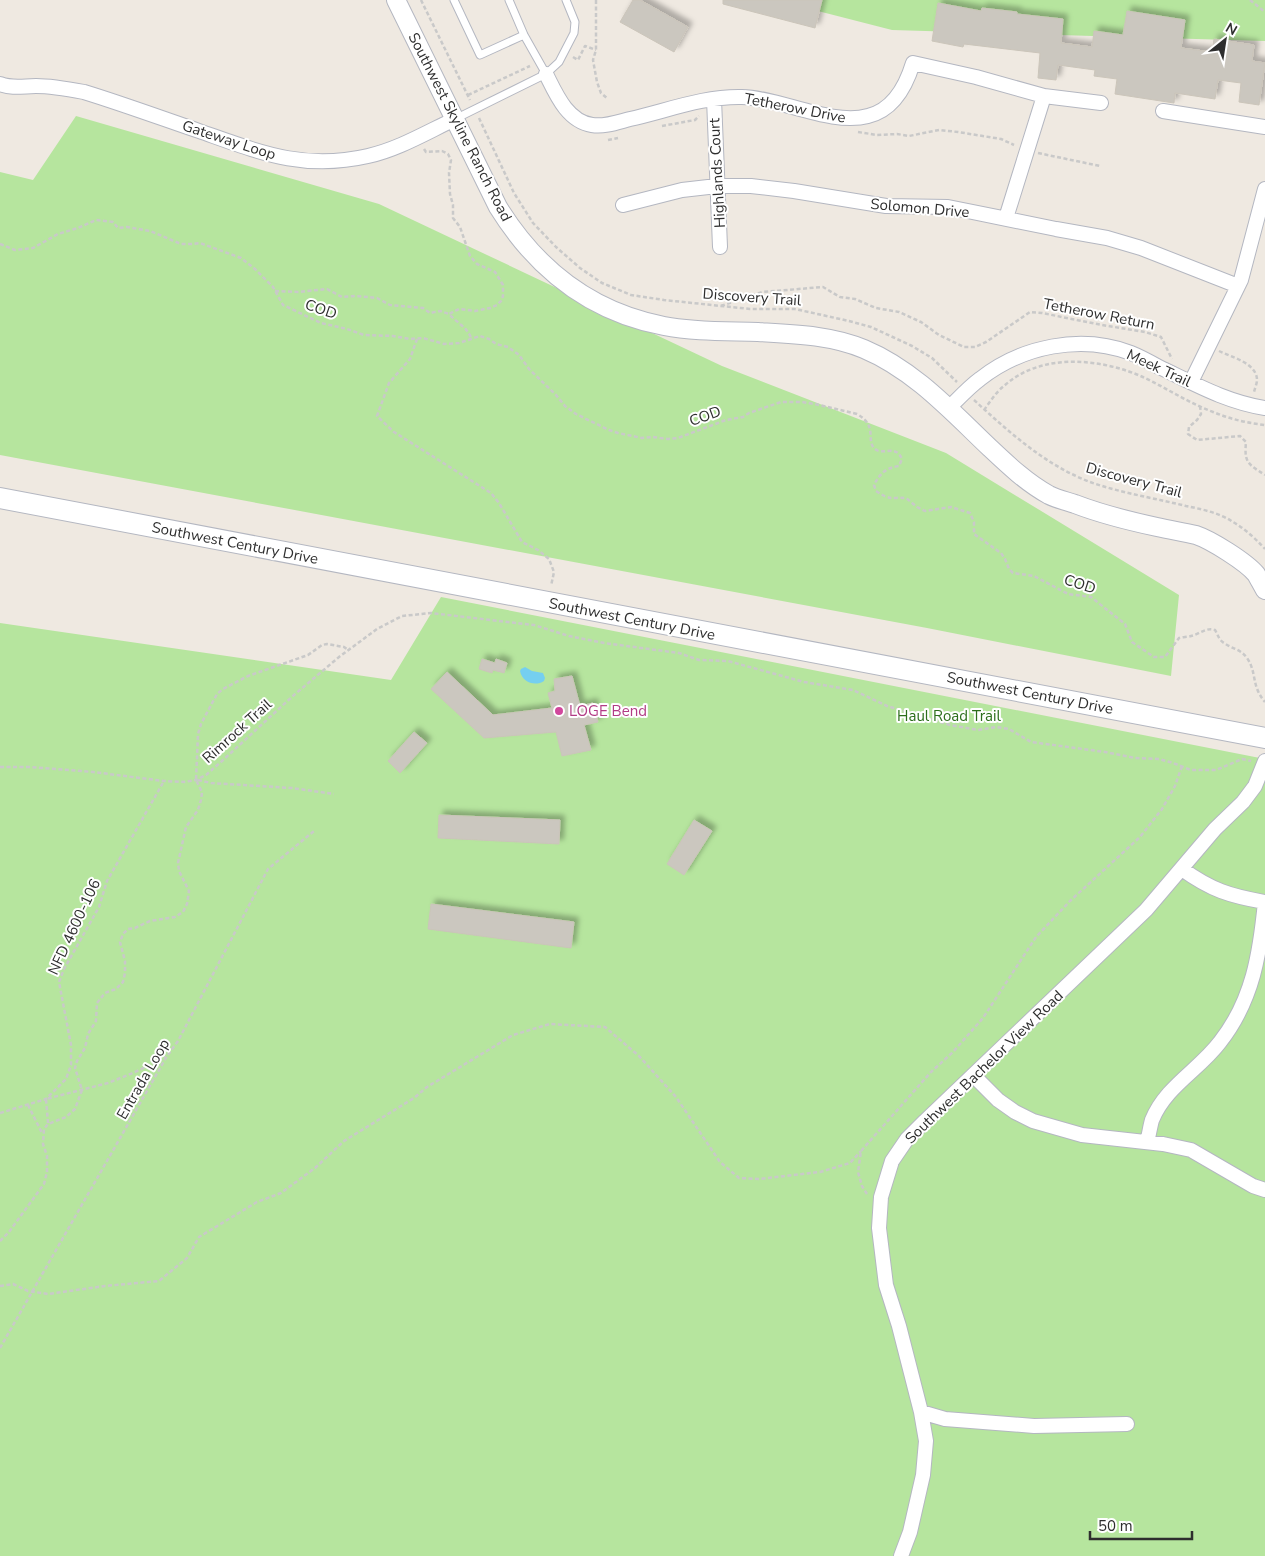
<svg xmlns="http://www.w3.org/2000/svg" width="1265" height="1556" viewBox="0 0 1265 1556" font-family="'Nunito Sans',sans-serif">
  <defs>
    <filter id="shadow"><feDropShadow dx="4.5" dy="-4.5" stdDeviation="2.5" flood-color="#0004"/></filter>
  </defs>
  <rect width="100%" height="100%" fill="#efe9e1"/>
  <path fill="#b6e59e" d="M775,0H1265V41L892,30Z
    M76,116L379,204L722,366L946,453L1179,595L1171,676L927,628L0,455V172L33,180Z
    M441,597L1265,759V1556H0V623L391,680Z"/>
  <path fill="#75cff0" d="M525,667L532,671L543,673L545,678L544,681C535,687 522,682 520,671L521,669Z"/>
  <path fill="#cbc7bf" stroke="#cbc5ba" filter="url(#shadow)" d="M633,0H640L688,27L674,52L620,22Z
    M723,0H822L815,28L723,4Z
    M938,3L981,11L982,8L1017,12V14L1063,19L1061,43L1092,47L1094,31L1123,35L1127,11L1185,20L1181,48L1212,52L1214,39L1254,45L1252,61L1265,63L1259,105L1239,102L1241,83L1218,80L1215,99L1175,93L1174,103L1115,94L1117,79L1094,76L1095,70L1058,65L1056,80L1038,78L1040,53L964,44L963,47L932,41Z
    M482,659L495,663L496,659L507,663L504,673L493,670L492,673L479,669Z
    M447,672L493,715L552,708L548,693L555,691L554,679L572,676L580,706L593,703L598,722L584,725L591,750L562,756L556,732L484,738L431,689Z
    M414,732L427,743L400,773L388,761Z
    M439,815L560,820L559,844L438,838Z
    M694,820L712,831L684,875L667,864Z
    M431,904L574,922L571,948L428,929Z"/>
  <g fill="none" stroke-linecap="round" stroke-linejoin="round">
    <g stroke="#b4b7c1" stroke-width="9">
      <path id="service" d="M454,0L480,55L524,35
        M509,0L524,35L546,74
        M455,119L546,74L559,62L574,33L575,22L566,0"/>
    </g>
    <g stroke="#b4b7c1" stroke-width="16">
      <path id="minor" d="M546,74C556,94 567,121 592,125C605,127 618,122 630,119C666,111 704,96 742,97C780,98 832,126 868,116C893,110 906,86 913,63L976,77L1044,96L1101,103
        M0,84C12,89 24,86 36,86C52,86 68,89 84,92C123,104 161,118 199,131C259,152 303,171 368,156C399,149 427,132 455,119
        M714,99L720,247
        M1163,111L1265,127
        M623,205L682,190L717,186H751L794,191L886,206L948,207L1056,229L1107,238L1141,248L1238,286
        M1006,218L1044,96
        M1191,382L1241,280L1265,189
        M949,408C959,398 969,387 980,379C1022,346 1081,334 1131,353C1141,357 1150,362 1159,367C1193,383 1226,402 1265,408
        M1182,869C1211,890 1230,896 1265,902
        M973,1075L998,1100L1015,1112L1033,1121L1082,1135L1163,1144L1191,1150L1253,1186L1265,1190
        M1147,1142C1149,1135 1150,1127 1152,1120C1166,1086 1199,1070 1220,1042C1253,1000 1260,953 1265,902
        M921,1412L945,1419L1034,1426L1127,1424
        M901,1556L910,1532L923,1475L926,1441L921,1412L899,1326L886,1285L879,1228L881,1197L892,1161L907,1139L925,1121L1146,910L1215,829L1243,802L1255,786L1265,761"/>
    </g>
    <g stroke="#b4b7c1" stroke-width="20">
      <path id="tertiary" d="M396,0L498,207C537,270 591,312 664,326C694,332 727,331 758,332C793,334 831,335 864,349C914,370 951,411 990,448C1008,465 1027,483 1049,495C1057,499 1066,501 1075,504C1101,514 1129,521 1157,527C1170,530 1183,532 1196,535C1211,540 1246,562 1256,574C1259,579 1262,585 1265,590"/>
    </g>
    <g stroke="#b4b7c1" stroke-width="22">
      <path id="secondary" d="M0,498L1265,738"/>
    </g>
    <path stroke="#c9c9c9" stroke-width="2.5" stroke-dasharray="4 2.5" stroke-linecap="butt" d="M421,0L470,100
      M596,0V50L593,60L597,82L601,93L608,99
      M1250,0L1265,12
      M573,57L578,60L585,46L596,50
      M468,95L530,66
      M479,118L514,193L533,223L556,247L580,268L602,283L631,295L664,300L750,309H795L849,321L871,327L912,346L932,358L957,382
      M662,126L695,120L699,116
      M858,132L877,135L897,134L909,136L939,130L958,132L1001,139L1014,145
      M608,140L618,138
      M424,149L426,152L442,151L448,154L451,160L449,173L450,194L453,205V218L460,227L470,256L477,264L495,272L503,285V296L501,301L497,305L490,308L475,311L459,309L449,314C456,322 468,328 471,338
      M1038,153L1100,166
      M0,244L15,250L33,248L58,234L78,228L96,220L113,222L118,228L127,227L150,231L181,244H192L200,243L241,258L255,269L273,287L283,305L321,323L347,329L364,335L393,336L410,339L423,338L444,344L459,343L480,336L489,339L496,344L508,347L519,355L529,369L556,395L565,406L576,414L609,430L618,433L642,438L653,437L668,439L678,438L726,420L743,417L749,413L781,402H802L815,404L857,414C878,426 866,439 874,448C882,457 895,443 902,459L899,466C886,468 880,473 874,485L876,491C891,501 891,497 906,498L917,507L925,511L951,507L970,513L974,522V534L1001,553L1005,559L1009,569L1013,573L1034,576L1068,594L1091,597L1125,624L1132,642L1154,657H1165L1179,638C1183,637 1188,637 1191,636C1200,634 1206,627 1215,630C1218,635 1219,640 1224,643C1232,649 1241,649 1247,658C1257,672 1251,686 1265,702
      M275,291L298,292L327,289L342,297L356,296L377,298L390,305L423,308L430,313L440,311L449,314
      M721,306L762,292L823,287L840,297L855,299L876,308L899,312L921,322L939,335L964,347H975L986,342L1030,312L1042,313L1102,325L1145,332L1161,337L1172,359
      M417,339L410,359L389,383L377,416L394,432L491,493L499,503L522,542L538,550L549,559L554,572L551,586
      M1219,351C1231,357 1257,363 1257,380C1257,383 1255,388 1254,392
      M974,400C1009,432 1045,465 1090,482C1121,493 1154,498 1186,506C1201,509 1220,513 1233,522C1245,529 1256,539 1265,549
      M1200,406L1201,414L1197,420L1189,427L1188,434L1197,440L1240,436L1246,442C1244,463 1248,464 1265,475
      M984,410C990,402 996,392 1004,386C1041,352 1102,358 1145,378C1168,389 1189,403 1213,412C1230,419 1247,423 1265,425
      M0,767H30L93,772L164,781L184,782L196,780L206,775L222,761L294,695L339,657L377,629L402,616L431,613L534,625L569,636L604,643L679,653L699,660L728,661L804,682L853,690L887,706L950,725L978,730L996,727L1009,729L1031,742L1105,752L1135,758L1159,759L1173,763L1191,770H1216L1242,759L1251,761
      M198,780L211,783L292,788L334,794
      M28,1105L42,1133
      M0,1113L46,1099L66,1079L71,1065V1045L59,982L64,969L99,907L107,881L164,781
      M48,1123L46,1099L108,1083L133,1073L166,1057
      M867,1194L862,1186L858,1172L861,1151L931,1072L953,1052L983,1018L1036,937L1070,901L1140,837L1162,809L1175,786L1182,766
      M0,1241L9,1232L44,1184L47,1172V1156L43,1144L44,1129L48,1124L66,1117L75,1109L82,1090L75,1068L77,1061L85,1048L88,1034L96,1021L97,1003L105,993L116,989L123,982L125,973V961L120,942L123,934L128,929L135,928L150,921L175,917L183,912L187,904L189,891L179,871L178,863L186,827L198,810L201,800L202,792L196,780L198,734L201,724L217,694L223,689L248,676L308,655L322,645L327,644L344,647L348,650
      M0,1286L13,1284L28,1291L48,1294L105,1286L159,1281L187,1258L199,1237L257,1202L281,1193L315,1168L344,1141L414,1098L427,1087L513,1035L550,1024L605,1027L639,1056L676,1097L720,1162L739,1178L760,1179L820,1172L850,1163L861,1151
      M0,1348L167,1056L178,1041L268,869L314,831"/>
    <use href="#service" stroke="#fff" stroke-width="7"/>
    <use href="#minor" stroke="#fff" stroke-width="14"/>
    <use href="#tertiary" stroke="#fff" stroke-width="18"/>
    <use href="#secondary" stroke="#fff" stroke-width="20"/>
  </g>
  <circle fill="#d1479c" stroke="#fff" stroke-width="2" cx="559" cy="711" r="5"/>
  <g text-anchor="middle" dominant-baseline="central" stroke-width="4" stroke-linejoin="round" paint-order="stroke">
    <g font-size="15" fill="#2e2e2e" stroke="#fff">
      <text transform="translate(795 108) rotate(11)">Tetherow Drive</text>
      <text transform="translate(460 127) rotate(63)">Southwest Skyline Ranch Road</text>
      <text transform="translate(229 140) rotate(18)">Gateway Loop</text>
      <text transform="translate(717 173) rotate(-93)">Highlands Court</text>
      <text transform="translate(920 208) rotate(5)">Solomon Drive</text>
      <text transform="translate(752 297) rotate(4)">Discovery Trail</text>
      <text transform="translate(321 309) rotate(19)">COD</text>
      <text transform="translate(1099 314) rotate(11)">Tetherow Return</text>
      <text transform="translate(1159 368) rotate(25)">Meek Trail</text>
      <text transform="translate(705 416) rotate(-20)">COD</text>
      <text transform="translate(1134 480) rotate(15)">Discovery Trail</text>
      <text transform="translate(235 543) rotate(11)">Southwest Century Drive</text>
      <text transform="translate(1080 584) rotate(18)">COD</text>
      <text transform="translate(632 619) rotate(11)">Southwest Century Drive</text>
      <text transform="translate(1030 693) rotate(11)">Southwest Century Drive</text>
      <text transform="translate(237 731) rotate(-42)">Rimrock Trail</text>
      <text transform="translate(74 927) rotate(-65)">NFD 4600-106</text>
      <text transform="translate(984 1067) rotate(-44)">Southwest Bachelor View Road</text>
      <text transform="translate(143 1079) rotate(-60)">Entrada Loop</text>
    </g>
    <g font-size="15" fill="#b23c85" stroke="#fff" text-anchor="start">
      <text x="569" y="711">LOGE Bend</text>
    </g>
    <g font-size="15" fill="#2c6e1b" stroke="#fff">
      <text x="949" y="716">Haul Road Trail</text>
    </g>
  </g>
  <g transform="translate(1225 40) rotate(30)" stroke="#ffffff" stroke-width="4" paint-order="stroke">
  <path d="M0-4L9 19L0 12L-9 19Z" fill="#2e2e2e"/>
  <text y="-8" font-size="14" font-weight="bold" text-anchor="middle" fill="#2e2e2e">N</text>
  </g>
  <path d="M1090 1531v8h102v-8" fill="none" stroke="#2e2e2e" stroke-width="2.5"/>
  <text x="1098" y="1531" font-size="15" fill="#2e2e2e" stroke="#ffffff" stroke-width="4" paint-order="stroke">50 m</text>
</svg>
